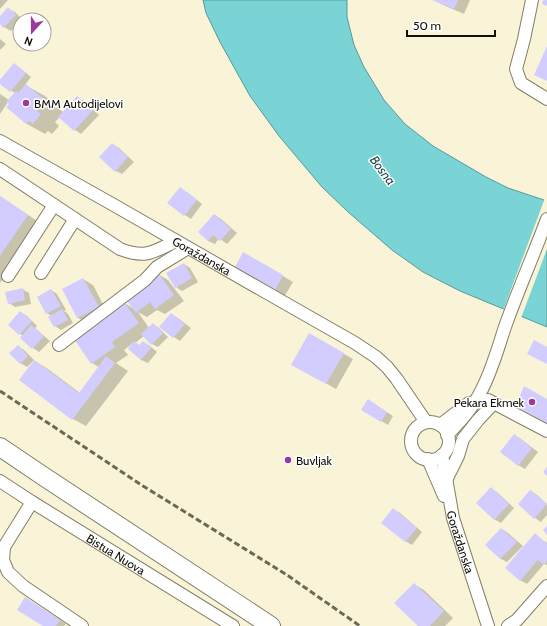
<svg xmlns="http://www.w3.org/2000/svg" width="547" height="626" viewBox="0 0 547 626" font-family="Cabin,sans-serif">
  <rect width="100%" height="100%" fill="#f9f4d8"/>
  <path fill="#7ad4d6" stroke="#5a9998" d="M203,0H347V17L354,45L364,67L384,100L405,124L433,146L486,177L508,188L547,201V327L460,291L423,272L392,250L347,211L322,187L279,136L250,96L220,42L206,13Z"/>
  <path fill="#f9f4d8" d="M545,198L547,199V249L521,318L503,311Z"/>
  <path fill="#0003" d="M0,0H8L0,9Z
    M434,0H470L464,14L443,5Z
    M8,9L15,12L22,19L11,31L4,27L0,23V17Z
    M0,39L6,44L0,50Z
    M14,64L20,68L31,77L25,85L45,96L64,113L77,98L84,101L99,115L81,134L75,130L60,117L55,122L59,126L52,134L48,131L45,134L27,124L8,107L10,104L8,102L0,114V94L9,100L15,93L0,83V80Z
    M112,144L119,148L134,162L122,174L116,171Z
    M187,192L202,204L191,219L185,215L169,203Z
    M0,196L40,223L0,283Z
    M215,215L221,219L237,233L227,244L219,238L215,244L208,241Z
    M244,253L293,282L284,297L235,268Z
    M184,264L190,268L198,282L182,291L176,287Z
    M158,274L168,280L184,301L165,314L157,310L147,317L138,312L149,328L153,324L159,328L168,337L158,347L152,344L144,336L135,343L140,346L143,342L150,346L157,352L148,363L141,360L132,344L124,350L128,355L116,363L128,371L86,426L73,419L21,380L35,361L48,369L80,393L99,367L92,363L90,324L78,318L63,289L83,279L93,285L107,312L123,302L134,309Z
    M22,289L29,293L31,304L15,307L9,303Z
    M51,290L57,294L66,310L64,311L68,314L73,323L61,330L55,326L51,316L47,313L38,297Z
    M20,312L27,316L37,326L35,328L50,341L39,352L33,348L23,336L9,325Z
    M171,314L178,318L191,328L180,341L174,337L161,327Z
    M309,334L353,359L336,389L292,364Z
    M18,346L24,350L34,360L27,367L20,363Z
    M374,404L393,416L388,425L362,409Z
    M515,435L521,439L538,452L525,469L518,465Z
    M491,489L497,492L514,508L501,523L494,519Z
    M531,491L537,495L547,504V515L541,522L535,518Z
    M393,510L400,513L422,532L412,545L405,541Z
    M502,529L508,533L523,546L507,562L501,559L486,545Z
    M535,535L547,543V565L544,564L527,584L520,580Z
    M414,584L424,590L453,618L445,626H420Z
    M32,602L66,624L64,626H45Z"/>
  <path fill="#d3cdff" d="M432,0H458L454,9Z
    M543,0H547V6L542,4Z
    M8,7L16,15L3,28L0,24V16Z
    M547,46V81L534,75Z
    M14,63L26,73L10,92L0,84V80Z
    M26,84L46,101L37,111L41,114L33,124L29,121L26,124L6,107L9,104L6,102L16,91L18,93Z
    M77,96L93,110L74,131L58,117Z
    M112,143L128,157L115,172L99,157Z
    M180,187L197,200L184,216L167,203Z
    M0,196L28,215L0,256Z
    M214,214L231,229L220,241L213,235L208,241L198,232Z
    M243,252L283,275L274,292L234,269Z
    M184,263L192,278L175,288L166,273Z
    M158,273L174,295L155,309L150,302L136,313L125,298Z
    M83,278L99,307L77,318L62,289Z
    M23,288L25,300L8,304L5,292Z
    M51,289L61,306L46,314L37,297Z
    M123,301L139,323L112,342L115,347L91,364L72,336Z
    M62,309L68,320L54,327L48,317Z
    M20,311L32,321L19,335L8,325Z
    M171,313L185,324L173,338L159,327Z
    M153,323L163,333L151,345L141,334Z
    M31,325L44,336L32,349L20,338Z
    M309,333L344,353L326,384L291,365Z
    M534,340L547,347V364L527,354Z
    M134,341L139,345L143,341L151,348L141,360L128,349Z
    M18,345L28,356L20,364L9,353Z
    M106,356L115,363L72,420L19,380L34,360L79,393Z
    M524,386L547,399V423L516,406Z
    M368,399L387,412L381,422L361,410Z
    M514,434L532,448L518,466L500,452Z
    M547,467V476L543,472Z
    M491,487L509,504L494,520L476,503Z
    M530,490L547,504L534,519L518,504Z
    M393,508L417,528L405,542L381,523Z
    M547,526V535L543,530Z
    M501,528L517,542L500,559L485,545Z
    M535,533L547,544V561L544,565L538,560L520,581L505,568Z
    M414,583L444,611L430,626H418L394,603Z
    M25,597L60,620L56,626H43L17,610Z"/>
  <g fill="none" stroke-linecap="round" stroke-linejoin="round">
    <g stroke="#837e65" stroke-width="14">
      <g id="minor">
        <path d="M532,0L524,39L516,69L521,83L547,99"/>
        <path id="s1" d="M0,141L112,204L262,290L355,343L376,357L387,367L396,378L426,422"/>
        <path d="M0,169L120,249C146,259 153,252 176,241"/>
        <path d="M41,273L75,219"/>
        <path d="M8,276L54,205"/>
        <path d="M59,345L145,280L157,267L188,248"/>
        <path d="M488,400L547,431"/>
        <circle cx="430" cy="441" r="19"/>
        <path d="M440,425L469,403"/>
        <path d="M447,435C459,423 471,410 479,395C492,372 498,347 506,324C519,288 534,254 547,219"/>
        <path id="s2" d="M442,455L453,518L488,626"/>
        <path d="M428,459L444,496"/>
        <path d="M446,480L458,456L463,439L478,420L494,403"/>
        <path id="s3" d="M0,481L32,502L233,626"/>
        <path d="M32,502L4,547L3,560L8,572L23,586L82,626"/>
        <path d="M508,626L517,620L547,586"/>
      </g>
    </g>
    <g stroke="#837e65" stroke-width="20">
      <path id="highway" d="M0,447L46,478L271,626"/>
    </g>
    <use href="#minor" stroke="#fff" stroke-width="12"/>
    <use href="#highway" stroke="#fff" stroke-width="18"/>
    <path stroke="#6c6858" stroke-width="3" stroke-dasharray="6 3" stroke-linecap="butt" d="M0,391L143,486L287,575L360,626"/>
  </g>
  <g fill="#9c39a0" stroke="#fff" stroke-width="1.5">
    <circle cx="26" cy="103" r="4"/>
    <circle cx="532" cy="402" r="4"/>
    <circle cx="288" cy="460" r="4"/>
  </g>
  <g text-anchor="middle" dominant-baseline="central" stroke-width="3" stroke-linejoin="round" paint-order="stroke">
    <g font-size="12" fill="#110f06" stroke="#fff" text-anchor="start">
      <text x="34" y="103">BMM Autodijelovi</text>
      <text x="524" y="402" text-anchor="end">Pekara Ekmek</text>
      <text x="296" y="460">Buvljak</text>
    </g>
    <g font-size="12" fill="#110f06" stroke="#fff">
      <text stroke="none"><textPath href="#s1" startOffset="232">Goraždanska</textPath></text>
      <text stroke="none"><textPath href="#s2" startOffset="89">Goraždanska</textPath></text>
      <text stroke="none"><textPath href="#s3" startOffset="137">Bistua Nuova</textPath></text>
    </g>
    <g font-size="13" font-style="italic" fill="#204a4b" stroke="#fff">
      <text transform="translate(383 170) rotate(53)">Bosna</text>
    </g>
  </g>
  <g transform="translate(32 32) rotate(201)"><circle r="19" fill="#ffffff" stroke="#a09f9b"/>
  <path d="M0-3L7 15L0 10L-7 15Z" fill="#9c39a0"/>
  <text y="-6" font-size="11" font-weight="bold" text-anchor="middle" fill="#110f06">N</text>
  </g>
  <path d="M407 30v6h88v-6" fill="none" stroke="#110f06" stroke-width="2"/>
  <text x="413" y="30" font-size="12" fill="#110f06" stroke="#ffffff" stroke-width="3" paint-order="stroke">50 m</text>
</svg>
